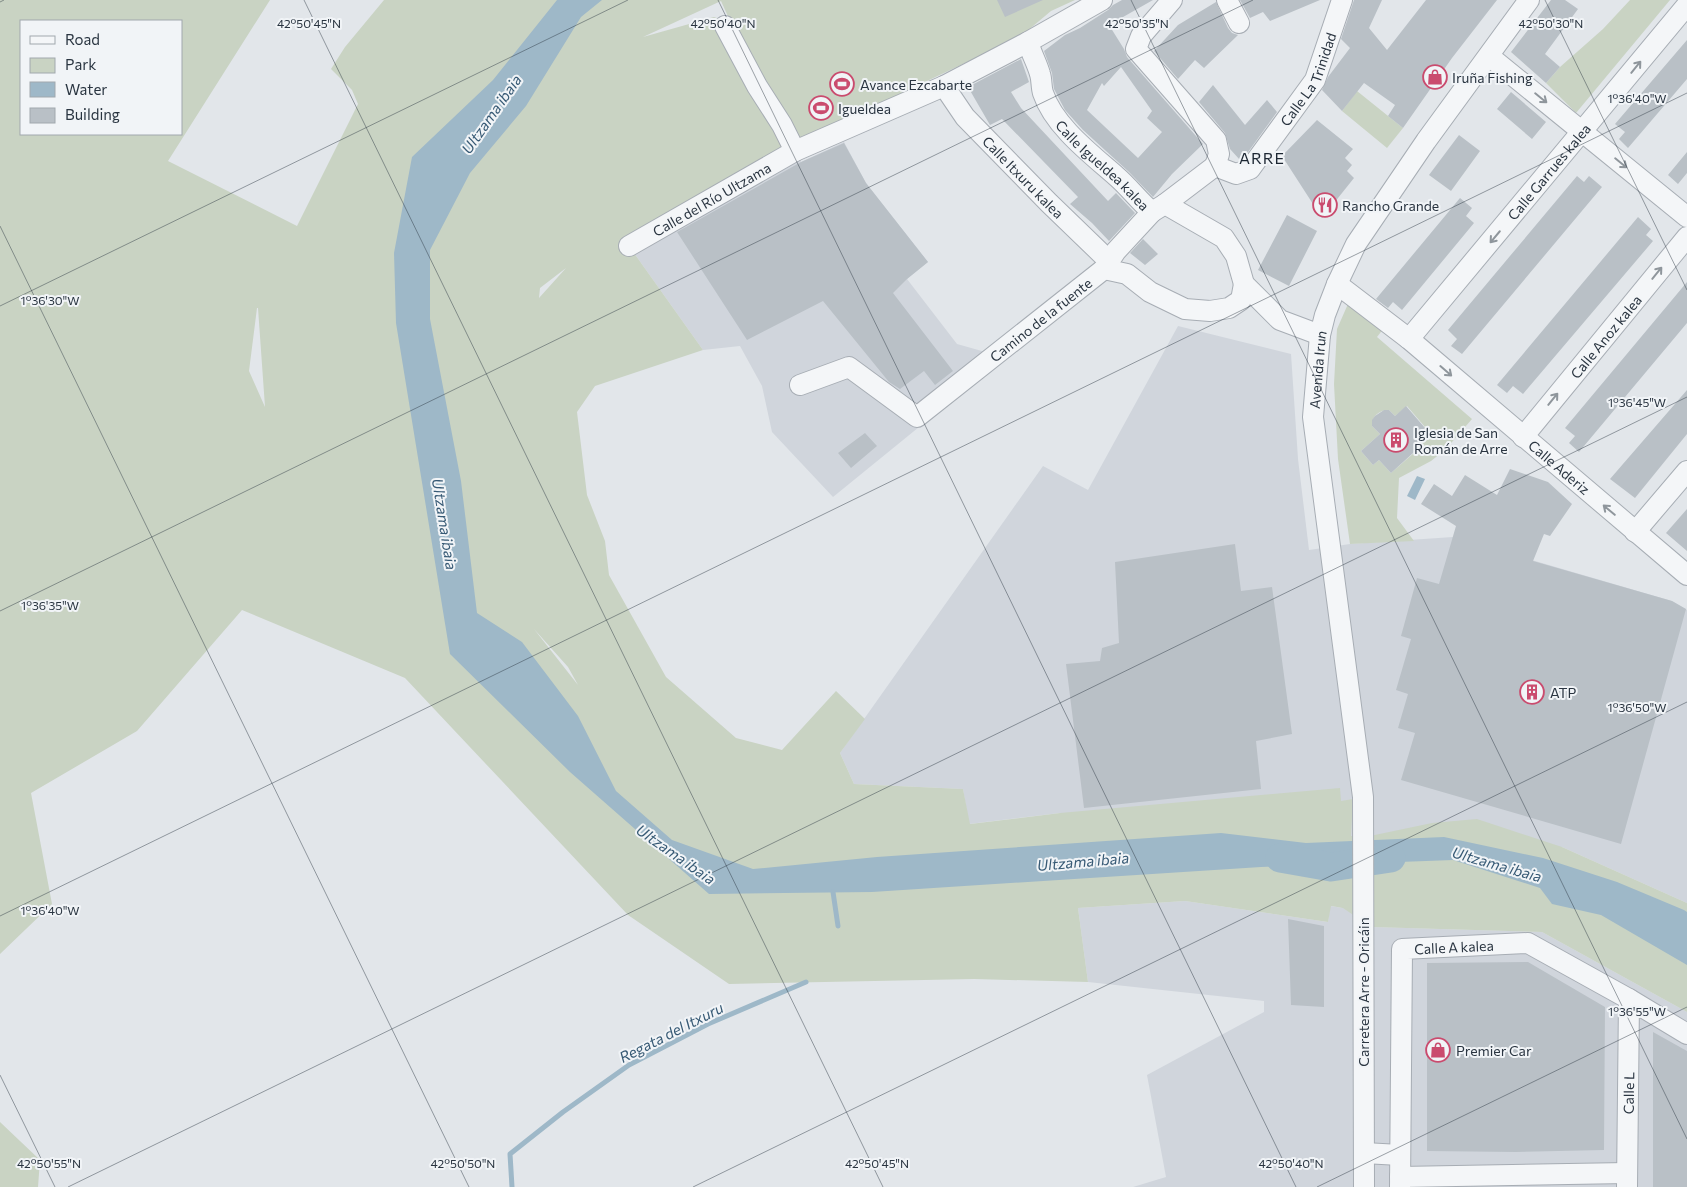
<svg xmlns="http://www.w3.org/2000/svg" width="1687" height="1187" viewBox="0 0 1687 1187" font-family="Commissioner,sans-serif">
  <rect width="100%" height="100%" fill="#e2e6ea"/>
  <path fill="#d0d5dc" d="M844,142L866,183L928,262L907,279L957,344L989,353L1096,283L833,497L772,432L762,386L740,346L703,350L629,246L792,144L801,162Z
    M1178,326L1291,354L1298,459L1309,550L1350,544L1453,537L1672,601L1687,610V903L1562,847L1372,927L1542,932L1687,1012V1187H1133L1166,1177L1147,1075L1264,1012V1001L1088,982L1078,908L1185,901L1328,922L1330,906L1343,908L1060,813L969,824L963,789L854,784L840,753L1043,466L1088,490Z"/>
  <path fill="#c9d3c3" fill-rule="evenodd" d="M0,0H270L168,161L297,226L358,104L352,90L331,69L345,47L384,0H1075L1051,11L1020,37L800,141L629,246L703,350L595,386L577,412L587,495L605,541L609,575L666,677L736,738L782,750L836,691L865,719L840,753L854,784L963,789L970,824L1060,813L1340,788L1341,801L1353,799L1351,836H1370L1432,823L1477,819L1562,847L1687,903V1012L1542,932L1371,927L1343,908L1331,906L1328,922L1185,901L1078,908L1088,982L974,979L729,984L628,915L405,678L242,610L137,731L31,793L52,904L0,954ZM721,1L731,23L714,17L643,37ZM21,21H181V134H21ZM566,268L539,298L540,288ZM257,308H258L265,407L249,371ZM534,629L568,667L578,685Z
    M1630,0H1670L1576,113L1546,83L1560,67L1603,29Z
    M1357,91L1403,128L1387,148L1342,111Z
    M1355,288L1391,319L1377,337L1472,419L1446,449L1431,461L1399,478L1397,518L1414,541L1350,544L1338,459L1334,384L1337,329ZM1407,406L1425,427L1416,436L1423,445L1391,473L1379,460L1373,465L1361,451L1380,434L1372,426C1372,416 1379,410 1389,410L1395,416Z
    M0,1122L40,1160L38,1187H0Z"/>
  <path fill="#9eb8c8" d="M557,0H602L581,17L526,106L470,173L430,250V319L461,481L477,613L522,642L578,716L616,791L672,840L753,869L877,857L1221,833L1306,843L1444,837L1543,858L1617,882L1684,910L1687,912V965L1601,915L1552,904L1540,888L1453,860L1261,867L872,892L709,894L570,772L450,654L396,323L394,253L412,157L493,80Z
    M1417,476L1425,479L1415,500L1407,496Z"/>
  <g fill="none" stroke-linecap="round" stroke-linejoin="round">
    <path stroke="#9eb8c8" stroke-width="5" d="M833,892L838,926
      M512,1187L510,1154L563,1112L629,1065L708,1024L806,982"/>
    <path stroke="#9eb8c8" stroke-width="29" d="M1280,858L1331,867L1391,858"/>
  </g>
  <path fill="#b9c0c6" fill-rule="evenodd" d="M997,0H1043L1005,17Z
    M1122,0H1153L1109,25L1124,49L1127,57L1203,144L1172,174L1153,197L1129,172L1083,130L1065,110L1054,89L1052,73L1044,51L1065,35L1080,28L1108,10L1113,5ZM1121,67L1152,111L1147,118L1162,132L1138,158L1087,110L1102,83L1104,86Z
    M1240,0H1320L1270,21L1263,12L1250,18Z
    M1354,0H1382L1369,28L1387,50L1426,0H1497L1452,58L1403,128L1388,116L1395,105L1364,83L1342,111L1322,90L1328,77L1350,48L1341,39Z
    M1551,0H1565L1578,9L1545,54L1560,67L1546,83L1511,52Z
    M1216,2L1228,28L1232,33L1238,35L1204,68L1195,60L1178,79L1154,51L1178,25Z
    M1687,40V79L1628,148L1619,139L1625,132L1615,124Z
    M1021,59L1029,82L1011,92L1021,108L1108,201L1116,193L1135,213L1109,241L1092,223L1070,204L1078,197L1002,119L990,125L968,87Z
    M1213,85L1245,125L1267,100L1277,112L1243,159L1240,160L1230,149L1225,133L1199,102Z
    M1511,92L1546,122L1532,139L1497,109Z
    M1317,120L1353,149L1345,158L1352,165L1347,171L1354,178L1322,218L1282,156Z
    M1459,135L1480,151L1451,191L1429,175Z
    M844,143L866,183L928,262L907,279L893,293L953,371L935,385L924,371L900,389L889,382L823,301L747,340L677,232L801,162Z
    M1687,152V173L1678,184L1668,175Z
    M1577,176L1584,182L1589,176L1602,187L1462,354L1451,346L1457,339L1448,330Z
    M1460,198L1472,208L1466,216L1474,223L1402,310L1393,302L1388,308L1376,299Z
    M1287,215L1317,231L1289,286L1258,270Z
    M1638,217L1651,229L1646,235L1653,241L1523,394L1513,386L1507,393L1497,385Z
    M1143,239L1158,254L1145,265L1130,253Z
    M1687,282V323L1579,452L1569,443L1575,436L1565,428Z
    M1687,390V434L1635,498L1610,479Z
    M1406,406L1425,428L1416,436L1423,444L1391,473L1379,460L1373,465L1361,451L1380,434L1372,426V420L1375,416L1384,410H1389L1395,416Z
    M865,433L877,446L851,468L838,453Z
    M1510,469L1548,482L1572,504L1550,536L1544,534L1533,561L1672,601L1686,609L1621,844L1401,780L1415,733L1398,728L1408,694L1396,690L1411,639L1401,636L1417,578L1439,584L1456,526L1421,504L1434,484L1452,496L1465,475L1497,495Z
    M1687,509V551L1666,533Z
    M1235,544L1241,591L1272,587L1292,734L1256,741L1261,789L1084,808L1066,664L1100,661L1102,648L1119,643L1115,562Z
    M1288,919L1324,926V1007L1291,1005Z
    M1528,962L1605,1007L1604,1150L1516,1152L1427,1151V963Z
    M1653,1032L1687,1051V1187H1653Z"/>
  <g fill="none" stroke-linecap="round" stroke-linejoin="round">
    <g stroke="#a7adb4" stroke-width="22">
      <g id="minor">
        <path d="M1172,0L1141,36L1136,49L1216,140L1219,154L1215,166"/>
        <path d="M1227,0L1239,23"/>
        <path d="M725,26L757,86L782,125L795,151"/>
        <path id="s1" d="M1028,42C1031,53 1037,63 1040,74C1042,80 1041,87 1043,93C1054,126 1091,154 1116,176C1129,187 1139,201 1152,212L1165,204L1224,238L1236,256L1244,284L1280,320L1320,335"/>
        <path d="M1489,56L1687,217"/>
        <path id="s2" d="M944,86L965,117L1049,203L1109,261"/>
        <path id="s3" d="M1165,204L1215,166L1236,174L1250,169L1315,80L1342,0"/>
        <path id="s4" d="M629,246L795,151L944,86L1028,42L1102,0"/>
        <path d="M1104,269L1127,274L1150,292L1185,309L1210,311L1229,308L1241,300L1244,284"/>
        <path id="s5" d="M1337,284L1409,339L1687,575"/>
        <path id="s6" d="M1409,339L1687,5"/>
        <path id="s7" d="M800,385L849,367L917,417L1104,269L1116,251L1152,212"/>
        <path id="s8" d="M1523,437L1687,237"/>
        <path d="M1635,532L1687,471"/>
        <path d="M1364,1153L1400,1155"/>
        <path d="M1400,1177L1627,1173"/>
        <path id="s9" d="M1364,1187L1363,797L1313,417L1320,335L1325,315L1337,284L1356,244L1426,141L1529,0"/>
        <path id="s10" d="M1400,1187L1402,949L1528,943L1629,999L1687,1034"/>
        <path id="s11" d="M1627,1187L1629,999"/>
      </g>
    </g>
    <use href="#minor" stroke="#f4f6f8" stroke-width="20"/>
  </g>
  <defs><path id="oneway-shaft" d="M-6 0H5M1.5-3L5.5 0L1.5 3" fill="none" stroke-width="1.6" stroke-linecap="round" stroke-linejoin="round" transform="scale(1.25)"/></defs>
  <g stroke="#8f969c">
    <use href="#oneway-shaft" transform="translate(1636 67) rotate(-51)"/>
    <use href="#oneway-shaft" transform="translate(1541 98) rotate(39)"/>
    <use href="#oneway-shaft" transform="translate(1621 163) rotate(39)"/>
    <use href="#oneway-shaft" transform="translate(1495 237) rotate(130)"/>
    <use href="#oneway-shaft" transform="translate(1657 273) rotate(-51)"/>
    <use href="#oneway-shaft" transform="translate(1446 371) rotate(41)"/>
    <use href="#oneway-shaft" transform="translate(1553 399) rotate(-51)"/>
    <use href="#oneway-shaft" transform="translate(1609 510) rotate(-140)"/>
  </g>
  <path fill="none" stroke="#2a3541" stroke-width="1" stroke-opacity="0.45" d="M304,0L883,1187M718,0L1296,1187M1131,0L1687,1139M1545,0L1687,290M0,2L4,0M0,226L469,1187M0,306L628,0M0,611L1253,0M0,916L1687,93M0,1075L55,1187M68,1187L1687,397M693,1187L1687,702M1317,1187L1687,1007"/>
  <defs>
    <g id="shop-ring" transform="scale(1.25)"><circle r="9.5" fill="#f1f4f7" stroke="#ca4b6e" stroke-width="1.5"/><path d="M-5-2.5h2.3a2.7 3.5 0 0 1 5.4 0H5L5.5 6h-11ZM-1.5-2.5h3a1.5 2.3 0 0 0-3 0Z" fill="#ca4b6e"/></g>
    <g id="stadium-ring" transform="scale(1.25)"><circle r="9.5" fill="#f1f4f7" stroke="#ca4b6e" stroke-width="1.5"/><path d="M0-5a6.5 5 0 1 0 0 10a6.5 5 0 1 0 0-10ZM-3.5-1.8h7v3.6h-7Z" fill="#ca4b6e"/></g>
    <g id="restaurant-ring" transform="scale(1.25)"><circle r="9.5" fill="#f1f4f7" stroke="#ca4b6e" stroke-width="1.5"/><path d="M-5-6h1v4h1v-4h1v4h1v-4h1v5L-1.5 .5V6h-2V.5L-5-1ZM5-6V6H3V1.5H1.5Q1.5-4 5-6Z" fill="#ca4b6e"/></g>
    <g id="building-ring" transform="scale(1.25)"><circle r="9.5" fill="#f1f4f7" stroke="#ca4b6e" stroke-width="1.5"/><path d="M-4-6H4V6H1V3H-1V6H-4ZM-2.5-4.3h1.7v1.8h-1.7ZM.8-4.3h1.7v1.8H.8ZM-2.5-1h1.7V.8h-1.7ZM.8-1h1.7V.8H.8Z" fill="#ca4b6e"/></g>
  </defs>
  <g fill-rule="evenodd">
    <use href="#shop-ring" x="1435" y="77"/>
    <use href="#stadium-ring" x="842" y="84"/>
    <use href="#stadium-ring" x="821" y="108"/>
    <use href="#restaurant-ring" x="1325" y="205"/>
    <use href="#building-ring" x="1396" y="440"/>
    <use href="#building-ring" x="1532" y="692"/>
    <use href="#shop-ring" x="1438" y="1050"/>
  </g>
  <g text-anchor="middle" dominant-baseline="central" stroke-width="4" stroke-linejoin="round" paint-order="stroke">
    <g font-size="14" fill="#2a3541" stroke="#f1f4f7" text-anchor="start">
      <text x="1452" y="77">Iruña Fishing</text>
      <text x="860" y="84">Avance Ezcabarte</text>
      <text x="838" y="108">Igueldea</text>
      <text x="1342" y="205">Rancho Grande</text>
      <text x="1414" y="432">Iglesia de San<tspan x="1414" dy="16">Román de Arre</tspan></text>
      <text x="1550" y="692">ATP</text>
      <text x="1456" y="1050">Premier Car</text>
    </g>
    <g font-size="14" fill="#2a3541" stroke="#f1f4f7">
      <text stroke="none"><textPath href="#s3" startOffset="208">Calle La Trinidad</textPath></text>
      <text stroke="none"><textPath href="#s1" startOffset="148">Calle Igueldea kalea</textPath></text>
      <text stroke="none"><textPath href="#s6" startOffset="218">Calle Garrues kalea</textPath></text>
      <text stroke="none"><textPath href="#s2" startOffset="121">Calle Itxuru kalea</textPath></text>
      <text stroke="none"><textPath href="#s4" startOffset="95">Calle del Río Ultzama</textPath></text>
      <text stroke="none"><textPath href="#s7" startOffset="294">Camino de la fuente</textPath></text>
      <text stroke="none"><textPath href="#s8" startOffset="130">Calle Anoz kalea</textPath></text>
      <text stroke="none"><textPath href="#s9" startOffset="821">Avenida Irun</textPath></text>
      <text stroke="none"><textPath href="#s5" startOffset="288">Calle Aderiz</textPath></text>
      <text stroke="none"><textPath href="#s10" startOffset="290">Calle A kalea</textPath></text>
      <text transform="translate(1363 992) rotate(-90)">Carretera Arre - Oricáin</text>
      <text stroke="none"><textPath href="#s11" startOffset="94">Calle L</textPath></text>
    </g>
    <g font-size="15" font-style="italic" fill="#365974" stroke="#f1f4f7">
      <text transform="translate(491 114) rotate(-55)">Ultzama ibaia</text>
      <text transform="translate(445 524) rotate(81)">Ultzama ibaia</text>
      <text transform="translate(676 854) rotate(35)">Ultzama ibaia</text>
      <text transform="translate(1083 861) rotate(-5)">Ultzama ibaia</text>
      <text transform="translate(1497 864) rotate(16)">Ultzama ibaia</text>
      <text transform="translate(671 1032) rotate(-27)">Regata del Itxuru</text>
    </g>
    <g font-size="16" letter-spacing="1" fill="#1c2632" stroke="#f1f4f7">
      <text x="1262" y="157">ARRE</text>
    </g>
  </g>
  <g font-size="12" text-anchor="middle" fill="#2a3541" stroke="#f1f4f7" stroke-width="4" stroke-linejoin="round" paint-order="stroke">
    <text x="309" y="28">42°50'45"N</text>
    <text x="723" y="28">42°50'40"N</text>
    <text x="1137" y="28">42°50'35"N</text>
    <text x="1551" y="28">42°50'30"N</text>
    <text x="1637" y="103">1°36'40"W</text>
    <text x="50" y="305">1°36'30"W</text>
    <text x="1637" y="407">1°36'45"W</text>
    <text x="50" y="610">1°36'35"W</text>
    <text x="1637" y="712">1°36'50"W</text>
    <text x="50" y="915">1°36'40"W</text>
    <text x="1637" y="1016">1°36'55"W</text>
    <text x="49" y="1168">42°50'55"N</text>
    <text x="463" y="1168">42°50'50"N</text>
    <text x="877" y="1168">42°50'45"N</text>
    <text x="1291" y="1168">42°50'40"N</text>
  </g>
  <rect x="20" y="20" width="162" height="115" fill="#f1f4f7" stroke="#a1a8ae"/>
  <rect x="30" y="36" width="25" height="8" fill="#f4f6f8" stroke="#a1a8ae"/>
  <text x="65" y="45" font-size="15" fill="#2a3541">Road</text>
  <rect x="30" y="58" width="25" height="15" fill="#c9d3c3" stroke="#a1a8ae"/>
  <text x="65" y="70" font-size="15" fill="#2a3541">Park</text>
  <rect x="30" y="82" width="25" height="15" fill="#9eb8c8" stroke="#a1a8ae"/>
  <text x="65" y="95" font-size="15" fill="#2a3541">Water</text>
  <rect x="30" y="108" width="25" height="15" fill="#b9c0c6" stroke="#a1a8ae"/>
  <text x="65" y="120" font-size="15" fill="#2a3541">Building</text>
</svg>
